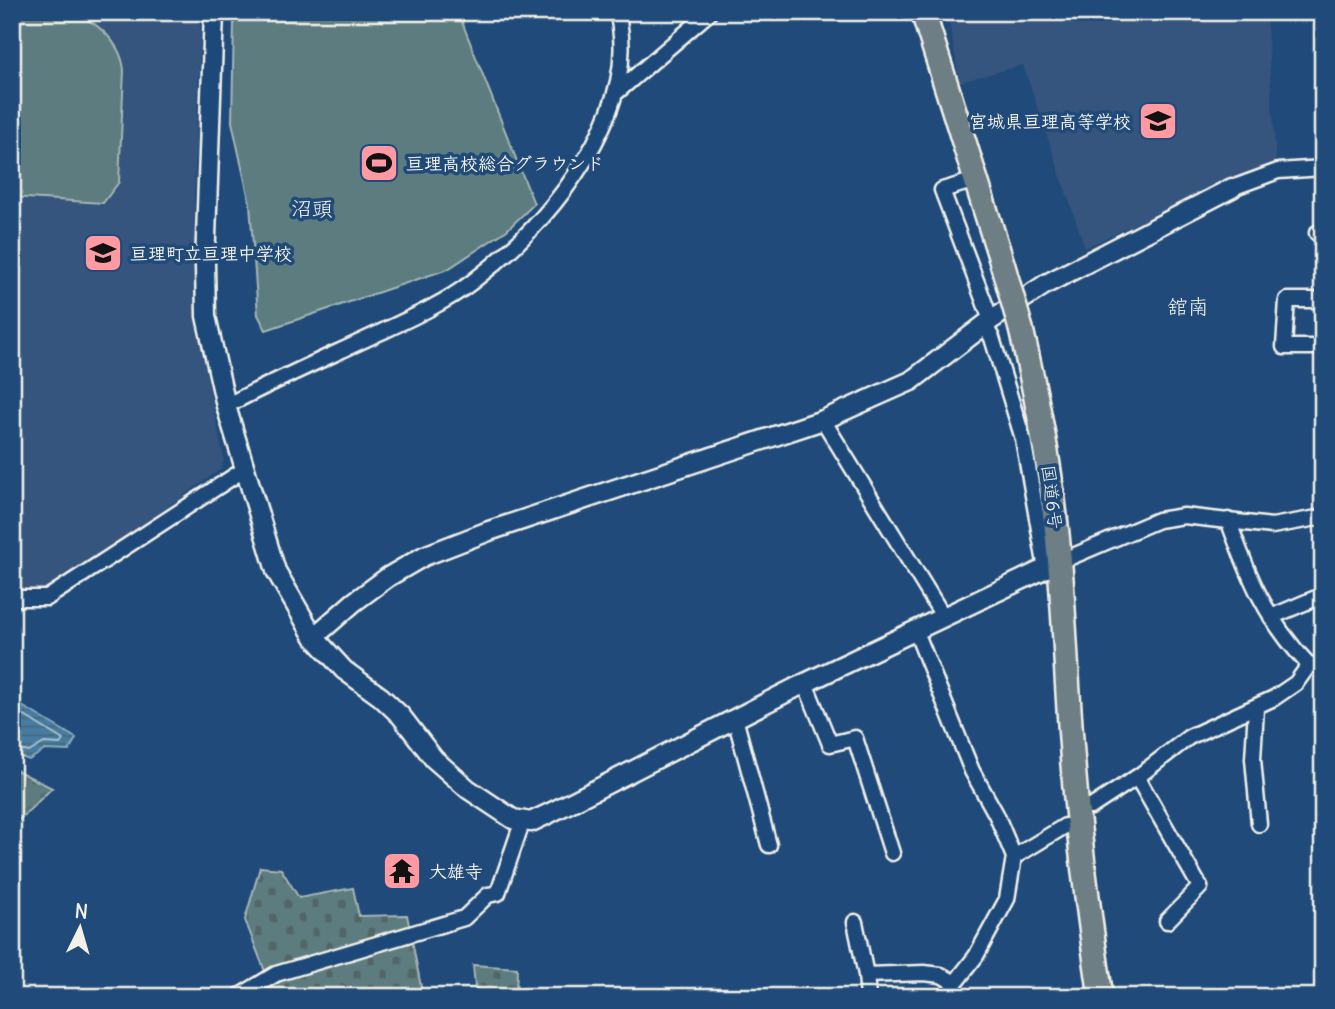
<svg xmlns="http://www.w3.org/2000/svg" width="1335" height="1009" viewBox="0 0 1335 1009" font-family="Delius,'Klee One',sans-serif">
  <defs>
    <pattern id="forest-crowns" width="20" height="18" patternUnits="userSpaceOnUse" patternTransform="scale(1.75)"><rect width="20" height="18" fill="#5b7c80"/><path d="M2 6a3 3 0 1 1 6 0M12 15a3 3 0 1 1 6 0" fill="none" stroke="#536566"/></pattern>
    <pattern id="cemetery-stones" width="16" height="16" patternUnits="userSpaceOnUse" patternTransform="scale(1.75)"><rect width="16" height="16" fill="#5b7c80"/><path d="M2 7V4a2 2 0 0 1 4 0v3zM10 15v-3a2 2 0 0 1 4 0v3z" fill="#536566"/></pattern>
    <pattern id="water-rules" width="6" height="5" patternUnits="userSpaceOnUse" patternTransform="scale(1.75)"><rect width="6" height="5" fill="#457ca1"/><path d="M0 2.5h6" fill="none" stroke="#476578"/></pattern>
  </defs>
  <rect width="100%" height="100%" fill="#1f4a7a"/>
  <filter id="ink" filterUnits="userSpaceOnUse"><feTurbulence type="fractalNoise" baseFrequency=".0143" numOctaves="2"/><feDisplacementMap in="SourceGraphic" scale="14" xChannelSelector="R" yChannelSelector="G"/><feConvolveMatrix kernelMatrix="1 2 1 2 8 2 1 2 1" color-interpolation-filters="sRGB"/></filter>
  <g filter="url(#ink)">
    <path fill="#34547e" d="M12,12H191L201,22L194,197L195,308L199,337L224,460L221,469L47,594H12Z
      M947,12H1266L1276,161L1229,179L1085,248L1023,65L960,82Z"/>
    <path fill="url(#forest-crowns)" stroke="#a8b6b4" stroke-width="2" d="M12,768L52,788L12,827Z"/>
    <path fill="url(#cemetery-stones)" stroke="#a8b6b4" stroke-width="2" d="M260,867L281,869L299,898L353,888L359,916L407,915L423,997H275L245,920Z
      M473,965L517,968L516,997H476Z"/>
    <path fill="#5b7c80" stroke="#a8b6b4" stroke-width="2" d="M12,12C29,12 46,11 63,12C92,15 121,41 124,70L119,182L103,203L12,197Z
      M241,12H458L534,204L507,230L448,269L266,330L258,315L250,204L232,122L234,20Z"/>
    <path fill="url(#water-rules)" stroke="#8babbd" stroke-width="2" d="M12,700L76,738L69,751L45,750L29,760L12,754Z"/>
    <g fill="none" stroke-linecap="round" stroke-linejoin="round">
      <path stroke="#aec2cc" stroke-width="2" d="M12,708L63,740L60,744L44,743L29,752L12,748"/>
      <g stroke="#f4f1e8" stroke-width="19">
        <path id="minor" d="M617,92L710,12
          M976,180L942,190L991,320
          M1232,188L1278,171L1323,168
          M1317,233L1323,231
          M1323,300H1287L1284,347H1323
          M985,325L992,338L1023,439L1046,569
          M226,406C277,379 328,357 379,333C411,318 445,303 472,282C522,244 564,199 594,144C616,102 629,60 617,12
          M823,420L943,616
          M1228,520C1249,577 1265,619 1309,665L1323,664
          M1059,562L1158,520L1184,516L1272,526L1323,517
          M12,598H47L245,469
          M1271,617L1323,595
          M915,629L972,771L996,814L1014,857L1007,899L976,956L955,983L951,997
          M805,683L830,744L855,738L892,853
          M1256,708L1253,759L1259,824
          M735,718L769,845
          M1137,777L1200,887L1167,921
          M1091,807L1140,775L1189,737L1274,698L1296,683L1309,665
          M1014,857L1065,826
          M855,922L866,975
          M238,997L276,974L464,918L488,895L498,893L523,820
          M868,997L866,975L924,973L941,975L955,983"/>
      </g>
      <g stroke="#f4f1e8" stroke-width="23">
        <path id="tertiary" d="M214,12L205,265L206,316L226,406L276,571L314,637L344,670L381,697L401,716L434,759L468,789L513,819L531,822L550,813L799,686L1059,562
          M314,637L354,602L388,577L424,556L489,531L823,420L911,381L991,320L1046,284L1232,188"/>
      </g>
      <g stroke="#f4f1e8" stroke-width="28">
        <path id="trunk" d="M923,12L1003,266
          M1021,329C1033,381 1044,433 1051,485C1065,581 1065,679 1074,776C1080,850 1090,923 1101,997"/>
      </g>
      <use href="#minor" stroke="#1f4a7a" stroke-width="14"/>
      <use href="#tertiary" stroke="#1f4a7a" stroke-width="18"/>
      <use href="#trunk" stroke="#6d7e84" stroke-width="23"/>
      <g stroke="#f4f1e8" stroke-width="28" stroke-linecap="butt">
        <path id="trunk-bridge" d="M1003,266L1021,329"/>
      </g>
      <use href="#trunk-bridge" stroke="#6d7e84" stroke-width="23"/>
    </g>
  </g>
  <defs>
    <g id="school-square" transform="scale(2.0125)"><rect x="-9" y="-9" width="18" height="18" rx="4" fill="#ff9aa2" stroke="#1f4a7a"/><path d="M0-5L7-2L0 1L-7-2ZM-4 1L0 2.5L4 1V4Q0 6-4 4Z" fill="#111"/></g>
    <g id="stadium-square" transform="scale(2.0125)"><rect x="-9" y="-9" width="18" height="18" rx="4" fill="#ff9aa2" stroke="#1f4a7a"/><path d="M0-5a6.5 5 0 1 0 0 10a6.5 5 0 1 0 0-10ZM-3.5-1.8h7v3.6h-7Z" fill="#111"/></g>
    <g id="temple-square" transform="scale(2.0125)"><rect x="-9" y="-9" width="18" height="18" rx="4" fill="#ff9aa2" stroke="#1f4a7a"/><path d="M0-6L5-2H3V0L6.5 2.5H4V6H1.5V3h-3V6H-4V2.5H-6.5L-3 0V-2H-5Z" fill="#111"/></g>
  </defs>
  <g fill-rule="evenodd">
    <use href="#school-square" x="1158" y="121"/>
    <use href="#stadium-square" x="379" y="163"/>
    <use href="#school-square" x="103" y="253"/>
    <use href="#temple-square" x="402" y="871"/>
  </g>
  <g text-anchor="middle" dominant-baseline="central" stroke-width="7" stroke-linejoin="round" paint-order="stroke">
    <g font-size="18" font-weight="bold" fill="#f4f1e8" stroke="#1f4a7a" text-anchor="start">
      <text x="1131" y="121" text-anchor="end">宮城県亘理高等学校</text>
      <text x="406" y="163">亘理高校総合グラウンド</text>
      <text x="130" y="253">亘理町立亘理中学校</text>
      <text x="429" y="871">大雄寺</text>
    </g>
    <g font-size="18" fill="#f4f1e8" stroke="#1f4a7a">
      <text transform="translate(1052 497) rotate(83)">国道6号</text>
    </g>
    <g font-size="21" fill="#f4f1e8" stroke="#1f4a7a">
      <text x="312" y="208">沼頭</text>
      <text x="1188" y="306">舘南</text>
    </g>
  </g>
  <rect width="1335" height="1009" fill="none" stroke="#1f4a7a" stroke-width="42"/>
  <rect x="21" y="21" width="1293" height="967" fill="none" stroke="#f4f1e8" stroke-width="2.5" filter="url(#ink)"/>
  <g transform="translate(80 928) rotate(5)" stroke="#1f4a7a" stroke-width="5" paint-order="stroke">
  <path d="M0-5L12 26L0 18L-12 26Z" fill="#f4f1e8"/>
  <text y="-10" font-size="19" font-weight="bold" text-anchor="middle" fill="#f4f1e8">N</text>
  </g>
</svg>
